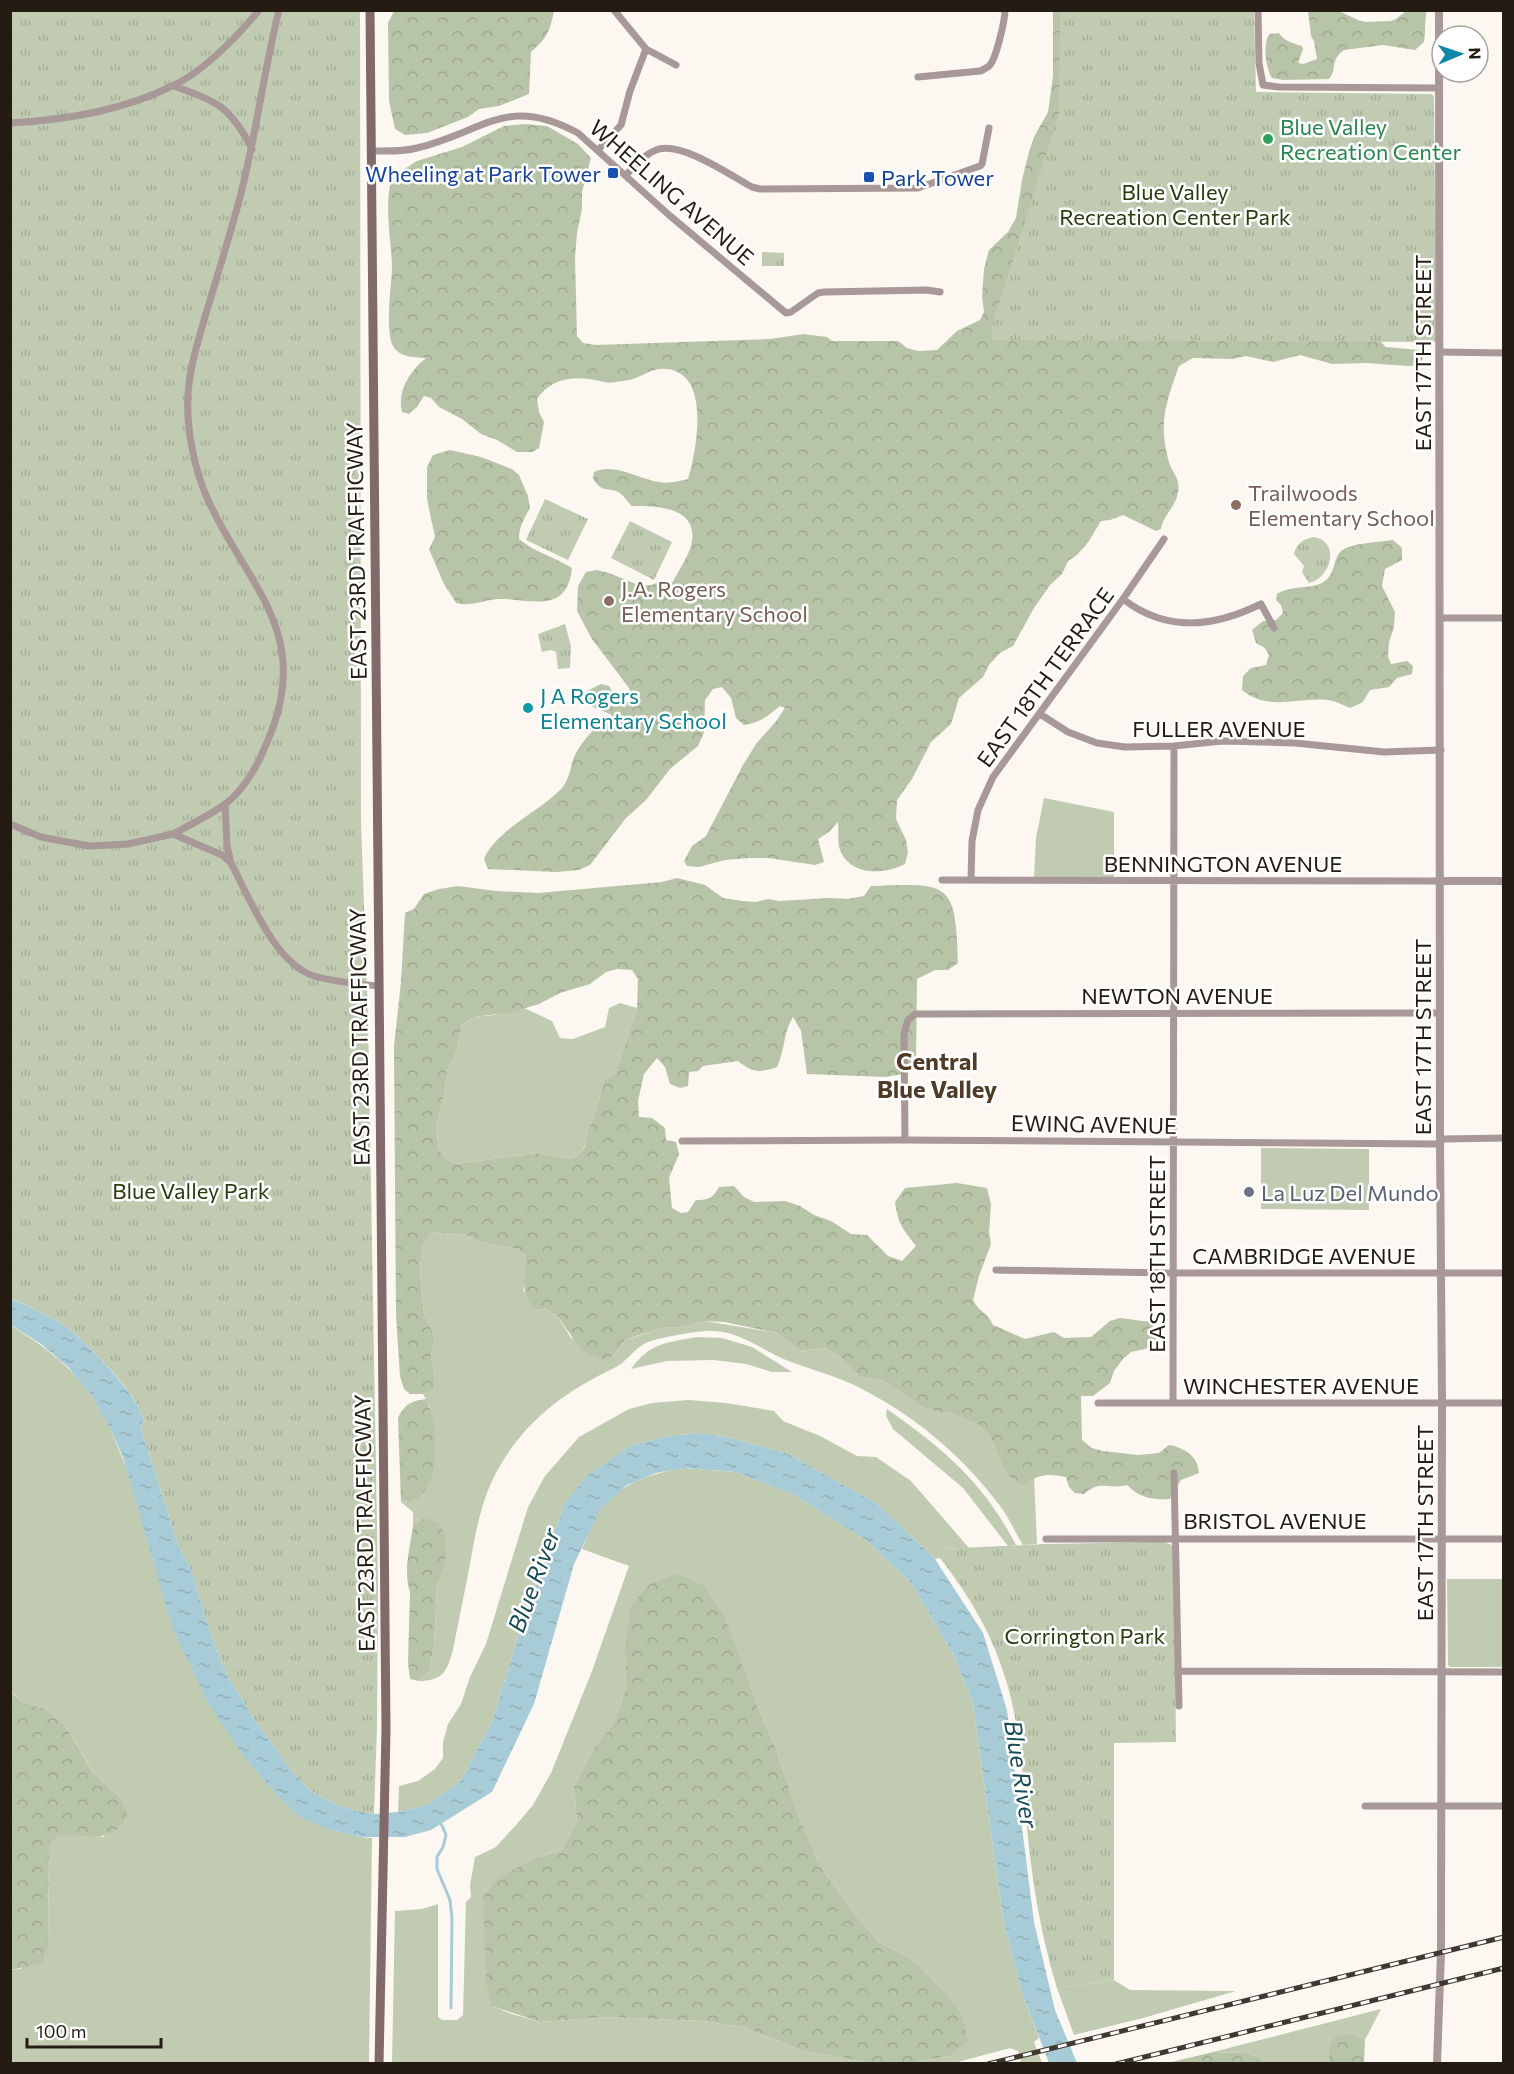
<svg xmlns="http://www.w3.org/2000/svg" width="1514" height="2074" viewBox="0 0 1514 2074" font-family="Commissioner,sans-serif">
  <defs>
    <pattern id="forest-crowns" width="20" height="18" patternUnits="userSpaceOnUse" patternTransform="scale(1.5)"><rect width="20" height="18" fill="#b7c4a7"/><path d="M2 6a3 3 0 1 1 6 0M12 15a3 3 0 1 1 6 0" fill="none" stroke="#9da88f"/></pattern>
    <pattern id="park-tufts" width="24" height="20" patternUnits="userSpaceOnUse" patternTransform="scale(1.5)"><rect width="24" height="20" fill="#c0cbb2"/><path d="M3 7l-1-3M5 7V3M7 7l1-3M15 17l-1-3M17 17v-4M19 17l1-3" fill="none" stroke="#a5ae98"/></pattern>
    <pattern id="water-ripples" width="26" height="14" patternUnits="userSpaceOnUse" patternTransform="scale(1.5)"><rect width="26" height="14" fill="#a7ccd7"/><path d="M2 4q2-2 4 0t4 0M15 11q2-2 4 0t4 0" fill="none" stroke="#90afb8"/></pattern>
  </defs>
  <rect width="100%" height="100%" fill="#fcf7f1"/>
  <path fill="#c0cbb2" d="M1044,798L1114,812V878H1034L1036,838Z
    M620,1003L637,1008L615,1074L605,1078L594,1116L587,1133L585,1146L578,1155L571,1159L539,1153L456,1164L447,1159L439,1150L436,1127L445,1090L447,1071L455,1056L462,1025L471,1017L495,1015L524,1008L552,1021L560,1038L573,1039L605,1027L609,1008Z
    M1261,1148L1369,1149V1210L1261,1209Z
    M433,1232L466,1235L480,1242L517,1249L526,1255L527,1270L523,1290L535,1309H544L557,1315L571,1338L612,1357L625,1340L666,1327L677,1328L705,1321L777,1333L800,1351L825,1348L840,1357L859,1376L884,1381L921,1407L939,1412L950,1413L978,1425L989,1435L1006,1474L1017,1484H1027L1034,1477L1037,1544L1023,1545C1015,1532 1009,1518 1000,1506C962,1455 912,1413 854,1385C833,1375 809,1369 786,1360C760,1349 737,1329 706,1331C693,1332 654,1338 644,1344C633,1350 626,1363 612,1369C562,1393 522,1424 496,1473C480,1503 475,1537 469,1569C464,1596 458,1623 453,1650C447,1671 443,1681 419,1681L429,1671L434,1646L437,1586L445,1565L426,1518L413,1526V1512L401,1502L415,1500L425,1491L430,1407L423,1394L434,1388L435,1380L431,1356L435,1338L424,1313L422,1295L420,1268L423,1242Z
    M10,1325C41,1344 70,1365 91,1395C99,1405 104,1417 110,1428L248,1762L298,1816L360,1837L372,1838L369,2063H11V1970L20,1969L48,1944L49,1846L57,1835L72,1834L104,1837L120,1798L93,1772L64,1724L46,1709L22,1702L11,1691Z
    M697,1337L722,1338L752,1347L792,1372H772L746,1364L713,1360L667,1361L631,1369C651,1342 666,1343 697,1337Z
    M689,1400L726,1403L774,1411L783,1421L820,1436L857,1456L876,1457L911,1481L969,1548L940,1549V1558L935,1559L876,1503L788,1454L732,1438L697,1433L663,1437L630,1446L611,1460L565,1503L526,1611L492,1722L460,1782L427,1805L398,1812L399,1786L418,1781L435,1769L443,1758V1742L448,1724L461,1704L470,1677L486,1644L528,1507L545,1476L579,1437L629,1409L652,1403Z
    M887,1409C944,1449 984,1483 1016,1545L1008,1546L963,1488L893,1429L886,1416Z
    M684,1468L736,1472L795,1495L866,1540L911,1583L953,1654L973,1703L1003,1919L1022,1993L1039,2038L1034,2042L1042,2063H1019L1021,2061L1018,2051L1010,2048L954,2063H912L949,2056L940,1987L910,1958L877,1941L850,1908L820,1866L798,1814L776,1749L754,1698L625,1656L626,1688L614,1723L594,1748L574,1786L577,1821L562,1850L536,1858L483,1897L492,2006L512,2014L540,2022L607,2017L703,2021L743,2027L804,2051L865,2062L885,2063L392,2064L395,1911L422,1909L438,1904V2017L442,2020H457L463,2015L466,1902L471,1897L470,1885L475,1857L496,1847L516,1825L533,1805L551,1773L592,1671L629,1566L582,1549C588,1536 593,1518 602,1507C623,1482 653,1473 684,1468Z
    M1447,1579H1503V1667H1450L1448,1665Z
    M1114,1980L1130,1990L1236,1991L1143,2018L1074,2035L1057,1988Z
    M1381,2009L1365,2040L1354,2034L1328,2048L1329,2063H1262L1260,2057L1246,2053L1213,2052Z"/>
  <path fill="url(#forest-crowns)" fill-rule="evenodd" d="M1099,10L1374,335L1386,347L1420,350L1423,358L1419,365L1408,366L1366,363L1332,364L1300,355L1273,362L1246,356L1232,359L1193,358L1179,366C1166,402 1158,423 1169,462C1172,473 1181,479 1178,492C1176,507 1163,515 1161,529L1156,531L1123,515L1110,520L1101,521L1089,541L1077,555L1068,561L1062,574L1050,585L1034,608L1013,646L1000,653L989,665L983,677L959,698L951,724L931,742L912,779L897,800L896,819L906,840L908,852L905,864C884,875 850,876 840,850C837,842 839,830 838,822L829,832L818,839L824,862L815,865L768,858H750L725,860L699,867L687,866L684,861L692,846L706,836L743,765L756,744L777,720L785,708L780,706C768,716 759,723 744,725L736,718L731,698L722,687L713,689L705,700L704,732L698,746L670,769L646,800L626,818L590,865L579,870L557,872L488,869L484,859C496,830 539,812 561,789C570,780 570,766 575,755C583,739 597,725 612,715L591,706L585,698L587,691L601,684L609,686L617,700L626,703L632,699L629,688L592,639L577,611L578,586L586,572L597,570L609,573L641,586L652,585L660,581L671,585C677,573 687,559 691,546C701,507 658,506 632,506C627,502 626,498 622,495C612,485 604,496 593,479L594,472C614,462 639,479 659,482C669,484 679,481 688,479C697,449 713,365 659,369C651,370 645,374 638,377C632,380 623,381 616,382C606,384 599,380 589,379C568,376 549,381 537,399L539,412L544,422L539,448L532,452H517L497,440L481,434L462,419L439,407L431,398L424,396L417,407L409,414L402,412C397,391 409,372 426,358C415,357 403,358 395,349C384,337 391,288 392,270C392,240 383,207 392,177L417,161L462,147L504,126L525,124L547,126L578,144L591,158L582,192V209L577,233L575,257L577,336L583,343L596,345L770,339L803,334L827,337L832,341H898L907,348L918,351L937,350L957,331L980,320L984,312L982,296L984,269L989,250L1008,232L1016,218L1022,180L1029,152L1034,137L1048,112L1053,76V11Z
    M394,11V10L554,11C550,31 547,38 531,52L529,94L499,106L479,109L468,117L427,133L405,135L395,129L389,101L388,23Z
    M1308,11H1339L1358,20L1366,22L1391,21L1396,19L1406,11H1427C1424,21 1426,31 1424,42L1415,50L1383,45L1344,50C1329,61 1338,69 1329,79L1283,80L1272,78C1265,67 1263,45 1269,34L1279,33C1285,42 1293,43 1302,46L1303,49L1298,63L1303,64L1317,59L1314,41L1311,36Z
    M450,450L481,457L512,469L519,475L528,496L530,508C524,519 519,527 519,539C534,552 555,557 572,568C567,616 529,598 498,599C483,600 471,607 456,603L443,582L429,549L435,537L427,499V467L433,455Z
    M1393,540L1402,548V560L1385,569L1382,586L1395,612L1394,627L1389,642L1388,656L1391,664L1407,661L1413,666L1412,674L1397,678L1389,687L1370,690L1363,702L1350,708C1343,705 1336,701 1328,700C1297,697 1269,712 1242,690L1243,676L1251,668L1266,665L1269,655L1265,648L1256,643L1252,630L1263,621L1276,620L1283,613L1281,605L1276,600L1277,594C1291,585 1311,589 1322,583C1336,575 1332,562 1340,552C1348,543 1381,542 1393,540Z
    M677,878L705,885L723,898L742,901L756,902L768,899L779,901L829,898L847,899L864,896L871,886C949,883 956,881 958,963L948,970H935L917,979L916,1063L903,1074L885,1077L807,1074L801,1031L793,1017C783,1033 785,1050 777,1067C759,1073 753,1073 738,1061L703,1066L698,1071L689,1072L688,1086L680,1088L670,1084L665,1067L657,1058L644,1074L638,1101L639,1117L652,1118L665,1128L666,1140L676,1142L679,1154L669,1178L672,1208L681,1213L688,1212L696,1200C709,1200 713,1198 719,1187L734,1186L744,1197L754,1202L785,1201L800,1206L814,1215L831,1221L851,1234L867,1235L888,1256L902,1261L916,1246C902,1227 899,1227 895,1202L905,1188L957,1183L987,1188L991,1204L989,1232L991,1244L979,1276L973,1300C979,1312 988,1313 993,1325L1025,1339L1054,1332L1064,1338L1091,1337L1110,1321L1120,1318L1151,1322L1157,1334L1156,1343L1145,1349L1131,1352L1123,1359L1114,1371L1110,1383L1093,1396H1081L1082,1440L1092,1448L1103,1451L1138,1455L1159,1453L1169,1445C1185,1448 1198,1456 1199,1473L1181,1480L1170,1499C1152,1500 1140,1498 1127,1485C1108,1490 1101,1479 1084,1494L1075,1493L1069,1487L1066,1477C1050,1474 1039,1473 1027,1484H1017L1006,1474L989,1435L978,1425L950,1413L939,1412L921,1407L884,1381L859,1376L840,1357L825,1348L800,1351L777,1333L724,1322L705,1321L677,1328L666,1327L636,1336L625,1340L612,1357L602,1360L581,1350L557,1315L544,1309H535C517,1289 527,1280 526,1255L517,1249L480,1242L466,1235L433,1232L423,1243L420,1268L422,1295L424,1313L435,1338L431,1356L435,1380L434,1389L423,1394H410L404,1389L400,1376L396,1315L394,1046L401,982L405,913L414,909L424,894L439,889L458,886L496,891L538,893L662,882ZM617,969L632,970L638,979L637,1008L615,1074L605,1078L594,1116L587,1133L585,1147L578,1155L571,1159L539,1153L456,1164L447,1159L439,1150L436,1127L445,1090L447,1071L455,1056L462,1025L471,1017L509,1013L539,1004L560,993L590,984L606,972Z
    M426,1399C438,1422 442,1486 415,1500C412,1502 405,1501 401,1502L398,1418C405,1404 411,1401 426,1399Z
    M425,1518L440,1524L446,1540L445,1565L437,1586L434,1646L429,1671L419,1681L410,1679L408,1663L410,1592C403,1571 410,1548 413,1526Z
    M677,1574L703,1585L725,1618L754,1698L776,1749L798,1814L820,1866L850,1908L877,1941L910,1958L940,1987L962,2016L968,2041L949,2056L912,2063L865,2062L804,2051L743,2027L703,2021L607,2017L540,2022L492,2006L486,1982L483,1897L498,1878L536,1858L562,1850L577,1821L574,1786L594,1748L614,1723L626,1688L625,1656L630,1607L650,1584Z
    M10,1691L22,1702L46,1709L64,1724L92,1771L120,1798L128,1816C107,1848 89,1832 57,1836L49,1846L48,1944L42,1963L11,1970Z
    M1354,2034L1365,2040L1364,2063H1329L1328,2048L1336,2036Z
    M1213,2052L1246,2053L1260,2057L1262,2063H1168Z"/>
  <path fill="url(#park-tufts)" d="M10,11H360L361,822L368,1018L378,1584L377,1725L374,1814L355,1811L332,1803L308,1789L291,1770L254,1719L227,1675L214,1644L191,1570L178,1545L141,1429C142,1426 143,1423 143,1420C143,1399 85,1341 68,1328C51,1316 29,1307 11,1298Z
    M1060,11H1254L1256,92L1431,94L1434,96L1436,342L992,340V326L1059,113Z
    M762,252L784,253V266H762Z
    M545,499L588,519L568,560L526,540Z
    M630,521L672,542L654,580L611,558Z
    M1314,537C1341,542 1331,578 1309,583L1302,572L1304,566L1294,554C1296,543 1304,539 1314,537Z
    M565,624L571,646L570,668L558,669L556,652L551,650L542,652L538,634Z
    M1163,1542L1172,1545L1174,1550L1176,1742L1114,1743V1980L1057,1988C1040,1933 1031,1875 1026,1817C1023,1773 1020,1730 1008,1687C994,1637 971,1598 940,1558V1549L1045,1544Z"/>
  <path fill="url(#water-ripples)" d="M10,1298C29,1307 51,1316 68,1328C85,1341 143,1400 143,1420C143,1423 142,1426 141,1429L178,1545L191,1570L214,1644L227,1675L254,1719L291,1770L308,1789L332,1803L355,1811L374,1814L398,1812L427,1805L460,1782L492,1722L526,1611L565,1503L588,1475L630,1446L663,1437L697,1433L732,1438L788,1454L876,1503L935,1559L983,1633L1007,1710L1034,1922L1055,2010L1077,2063H1049L1022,1993L1003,1919L973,1703L953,1654L911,1583L866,1540L795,1495L736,1472L684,1468L656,1473L627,1485L601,1508L574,1564L534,1704L492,1792L431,1830L405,1837H360L328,1829L298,1816L279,1797L248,1762L208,1703L173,1630L123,1457L110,1428L92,1396L68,1367L41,1344L11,1325Z"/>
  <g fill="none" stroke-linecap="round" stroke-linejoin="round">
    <path stroke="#a7ccd7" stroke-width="3" d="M440,1821L446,1835L443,1847L437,1857V1869L450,1900L452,1919L451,2008"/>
    <path stroke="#a89897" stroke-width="7" d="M614,10L646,49L676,65
      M1258,10L1259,63L1263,85L1279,87L1439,88
      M918,77L980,71C981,71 988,67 989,66C996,60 1005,20 1005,10
      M174,86C218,102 230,106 252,149
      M10,123C66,120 122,111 172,86C203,72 238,36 259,10
      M599,149L621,125L630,91L646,49
      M371,151C386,151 402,152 417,148C484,132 506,94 578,133L669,215L786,313L791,312L818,293L824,292L927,290L940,292
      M626,175C636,165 645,153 659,149C684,143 730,175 752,187L760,189L918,188L980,166L982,164L989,128
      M1440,352L1504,353
      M1123,599C1167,633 1214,627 1261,604L1274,628
      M1441,618H1504
      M1040,714L1068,732L1097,743L1125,747L1174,746L1222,741L1295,743L1384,752L1441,750
      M225,804L227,846L231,863
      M10,824L41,837L89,846L128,844L173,834L222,855L231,863C249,897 275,964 314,976C335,982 357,984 378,986
      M173,834C190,825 208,816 224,805C248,788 262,756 272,730C310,630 245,582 208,500C194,469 186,428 188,394C190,365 199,338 207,310C218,274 229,238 239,201C256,138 263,74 279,10
      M942,880L1441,881
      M971,880L972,841L978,810L993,777L1123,599L1164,539
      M905,1140L904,1033L908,1020L915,1014L1440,1013
      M682,1141L901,1140L1436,1144L1444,1139L1504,1138
      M996,1270L1166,1273H1504
      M1173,1402L1174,746
      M1098,1403H1504
      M1174,1473L1179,1706
      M1046,1539H1504
      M1179,1671L1504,1672
      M1365,1806H1504"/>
    <path stroke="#a89897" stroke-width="8" d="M1441,881H1504
      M1437,2064L1441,1952L1442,1403L1440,1141L1439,10"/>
    <path stroke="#816a69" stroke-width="9" d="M370,10L386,1729L379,2064"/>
    <g stroke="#413930" stroke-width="5">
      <path id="rail" d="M988,2064L1504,1937
        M1116,2064L1504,1968"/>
    </g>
    <use href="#rail" stroke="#fff" stroke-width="3" stroke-dasharray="9" stroke-linecap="butt"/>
  </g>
  <circle fill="#2e9e5b" stroke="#fff" stroke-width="2" cx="1268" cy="139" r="6"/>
  <g fill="#1a4fb4" stroke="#fff" stroke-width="2">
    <rect x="607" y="167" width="12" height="12" rx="3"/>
    <rect x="863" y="171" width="12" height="12" rx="3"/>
  </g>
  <g fill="#8d6e63" stroke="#fff" stroke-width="2">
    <circle cx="1236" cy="505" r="6"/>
    <circle cx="609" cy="601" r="6"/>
  </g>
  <circle fill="#0f9aa8" stroke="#fff" stroke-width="2" cx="528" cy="708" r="6"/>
  <circle fill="#6b7280" stroke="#fff" stroke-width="2" cx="1249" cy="1192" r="6"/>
  <g text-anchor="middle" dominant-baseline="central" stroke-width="5" stroke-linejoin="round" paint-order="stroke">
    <g font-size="22" fill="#27864d" stroke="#fff" text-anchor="start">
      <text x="1280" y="126">Blue Valley<tspan x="1280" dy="25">Recreation Center</tspan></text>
    </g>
    <g font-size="22" fill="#164399" stroke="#fff" text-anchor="end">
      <text x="601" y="173">Wheeling at Park Tower</text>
      <text x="881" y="177" text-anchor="start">Park Tower</text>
    </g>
    <g font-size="22" fill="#2b3b0c" stroke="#fff">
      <text x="1175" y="191">Blue Valley<tspan x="1175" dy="25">Recreation Center Park</tspan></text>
      <text x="191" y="1190">Blue Valley Park</text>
      <text x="1085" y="1635">Corrington Park</text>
    </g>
    <g font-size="22" fill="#241c12" stroke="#fff">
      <text transform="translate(672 192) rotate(41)">WHEELING AVENUE</text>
      <text transform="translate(1422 353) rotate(-90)">EAST 17TH STREET</text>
      <text transform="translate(356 551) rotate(-91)">EAST 23RD TRAFFICWAY</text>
      <text transform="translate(1045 677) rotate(-54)">EAST 18TH TERRACE</text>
      <text x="1219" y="728">FULLER AVENUE</text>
      <text x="1223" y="863">BENNINGTON AVENUE</text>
      <text x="1177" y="995">NEWTON AVENUE</text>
      <text transform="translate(359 1037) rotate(-91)">EAST 23RD TRAFFICWAY</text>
      <text transform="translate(1422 1037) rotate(-90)">EAST 17TH STREET</text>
      <text transform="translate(1094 1124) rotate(1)">EWING AVENUE</text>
      <text transform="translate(1156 1254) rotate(-90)">EAST 18TH STREET</text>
      <text x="1304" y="1255">CAMBRIDGE AVENUE</text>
      <text x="1301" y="1385">WINCHESTER AVENUE</text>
      <text x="1275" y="1520">BRISTOL AVENUE</text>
      <text transform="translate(364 1523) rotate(-91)">EAST 23RD TRAFFICWAY</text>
      <text transform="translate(1424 1523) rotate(-90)">EAST 17TH STREET</text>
    </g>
    <g font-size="22" fill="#785e54" stroke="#fff" text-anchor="start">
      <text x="1248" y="492">Trailwoods<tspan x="1248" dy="25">Elementary School</tspan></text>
      <text x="621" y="588">J.A. Rogers<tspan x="621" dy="25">Elementary School</tspan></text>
    </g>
    <g font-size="22" fill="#0d838f" stroke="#fff" text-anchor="start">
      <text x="540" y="695">J A Rogers<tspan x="540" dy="25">Elementary School</tspan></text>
    </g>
    <g font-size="22" fill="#5b616d" stroke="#fff" text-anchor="start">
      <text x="1261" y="1192">La Luz Del Mundo</text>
    </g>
    <g font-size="24" font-weight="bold" fill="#4f3b26" stroke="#fff">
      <text x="937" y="1060">Central<tspan x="937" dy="28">Blue Valley</tspan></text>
    </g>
    <g font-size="24" font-style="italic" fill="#164a57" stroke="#fff">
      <text transform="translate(533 1580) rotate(-70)">Blue River</text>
      <text transform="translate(1022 1774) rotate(81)">Blue River</text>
    </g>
  </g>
  <rect width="1514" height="2074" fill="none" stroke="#241c12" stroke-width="24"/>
  <g transform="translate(1460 54) rotate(88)"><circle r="28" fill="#ffffff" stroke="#a7a4a0" stroke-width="1.5"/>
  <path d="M0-4.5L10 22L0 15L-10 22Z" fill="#0f87ab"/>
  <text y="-9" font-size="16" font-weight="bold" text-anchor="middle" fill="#241c12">N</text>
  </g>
  <path d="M27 2038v9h134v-9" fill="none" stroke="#241c12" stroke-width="3"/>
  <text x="36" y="2038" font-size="18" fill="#241c12" stroke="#ffffff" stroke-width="4.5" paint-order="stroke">100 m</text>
</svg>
